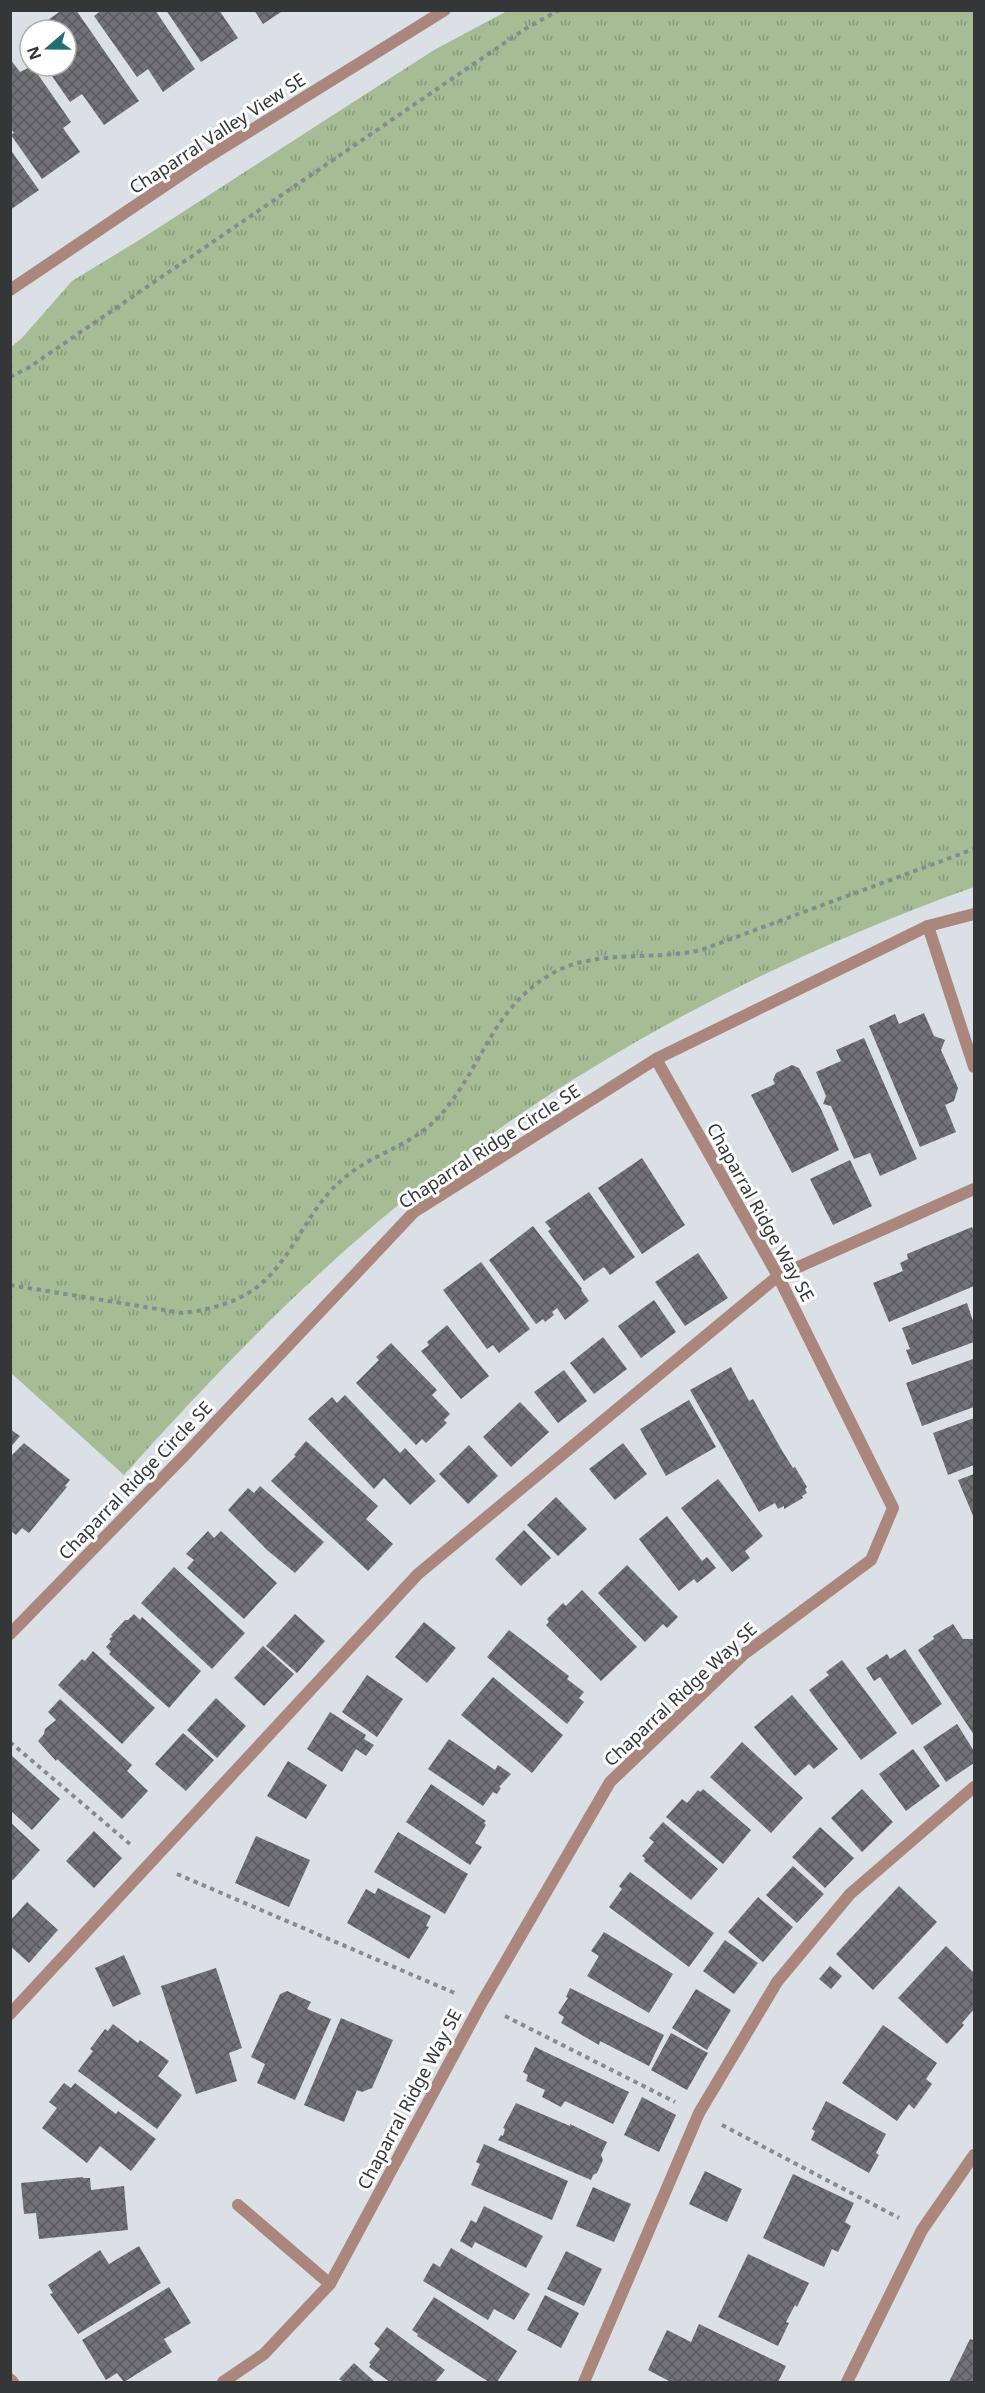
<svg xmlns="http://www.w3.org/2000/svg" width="985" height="2393" viewBox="0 0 985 2393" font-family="'Noto Sans',sans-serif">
  <defs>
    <pattern id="grass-tufts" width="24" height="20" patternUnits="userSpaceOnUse" patternTransform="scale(1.5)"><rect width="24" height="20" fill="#a5bc94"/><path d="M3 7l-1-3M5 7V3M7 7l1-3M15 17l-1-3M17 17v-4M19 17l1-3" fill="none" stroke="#879a7a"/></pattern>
    <pattern id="building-cross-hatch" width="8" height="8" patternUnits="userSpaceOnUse" patternTransform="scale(1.5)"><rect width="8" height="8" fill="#727177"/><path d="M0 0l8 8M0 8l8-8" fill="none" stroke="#5a595e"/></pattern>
  </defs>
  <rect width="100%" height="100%" fill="#dae0e5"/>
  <path fill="url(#grass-tufts)" d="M507,11H974V887C767,961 568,1066 397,1206C298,1287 209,1380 124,1475L11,1373V347L22,338L72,281L141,239L434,50Z"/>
  <path fill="url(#building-cross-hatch)" d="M62,10H76L139,101L104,125L82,94L70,102L45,66H66V30H50L54,28L48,20Z
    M102,10H155L195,69L163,92L148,69L137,77L94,16Z
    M166,10H219L238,38L201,62Z
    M254,10H284L263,24Z
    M10,59L20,72L32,66L71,122L63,128L80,152L42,179L11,135L14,133L10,127Z
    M10,149L39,190L10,210Z
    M924,1013L934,1036L945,1040L941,1050L958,1088L954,1101L945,1105L956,1132L920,1147L869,1026L895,1014L899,1024Z
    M864,1038L917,1159L880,1176L870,1153L854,1159L831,1106L823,1104L826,1096L816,1072L841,1061L836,1050Z
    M792,1065L799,1068L822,1111L839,1150L792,1173L751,1095L775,1084L773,1080L776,1073Z
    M642,1158L685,1225L642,1254L598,1188Z
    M850,1160L872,1206L833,1225L810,1179Z
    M589,1192L635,1257L610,1275L604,1267L584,1281L548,1231L551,1229L545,1222Z
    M533,1226L582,1289L581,1290L589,1301L565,1320L557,1308L552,1312L554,1315L545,1322L543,1319L536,1324L489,1260Z
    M972,1227L974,1232V1286L889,1322L873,1283L903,1271L900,1263L908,1259L907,1254Z
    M698,1253L728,1298L685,1326L655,1282Z
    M481,1262L530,1329L499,1353L493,1345L487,1349L443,1290Z
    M654,1300L676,1332L641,1358L618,1326Z
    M967,1303L974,1324V1342L912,1365L906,1350L910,1349L902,1328Z
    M447,1325L489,1376L461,1399L421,1351L429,1345L427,1342Z
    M603,1337L627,1369L594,1394L570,1363Z
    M391,1343L437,1390L432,1395L450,1414L444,1420L447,1423L426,1443L422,1439L416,1445L356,1383L379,1360L376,1357Z
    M973,1359L974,1407L922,1426L906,1383Z
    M731,1367L749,1401L753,1399L781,1449L793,1468L795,1467L807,1487L805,1489L807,1493L802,1496L803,1498L784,1509V1506L778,1509L775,1503L759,1512L690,1390Z
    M564,1370L587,1401L558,1423L534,1392Z
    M345,1395L400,1453L405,1448L436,1481L410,1505L384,1478L374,1489L308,1419L332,1397L337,1403Z
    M689,1400L716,1447L666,1476L640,1429Z
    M520,1402L549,1432L511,1467L483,1437Z
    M974,1418V1465L948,1475L933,1433Z
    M10,1429L20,1436L10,1448Z
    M306,1441L378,1506L366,1519L393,1544L368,1571L271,1481L296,1456L294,1455Z
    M24,1443L70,1480L65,1486L67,1487L29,1533L22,1528L16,1535L10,1530V1457Z
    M623,1443L647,1474L615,1500L589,1469Z
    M469,1445L498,1476L468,1504L439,1474Z
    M974,1474V1518L958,1480Z
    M718,1479L763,1536L745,1551L750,1558L732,1572L681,1508Z
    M260,1486L324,1542L295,1573L267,1550L228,1510L248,1488L254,1493Z
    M556,1497L587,1529L558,1556L527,1525Z
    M667,1516L702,1561L707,1557L716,1568L697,1583L694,1579L679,1591L639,1539Z
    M524,1530L551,1558L521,1586L495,1559Z
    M208,1531L214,1538L221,1531L277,1583L244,1619L187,1568L194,1560L186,1554Z
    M627,1565L678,1617L667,1628L663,1624L645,1642L598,1593Z
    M174,1567L245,1633L212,1669L141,1603Z
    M582,1590L637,1647L601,1681L546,1625L549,1622L547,1619L563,1603L566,1606Z
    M134,1614L140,1620L142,1617L201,1671L169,1708L109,1654L111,1652L106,1647L111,1641L109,1639L113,1636L111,1635L125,1620H128Z
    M295,1614L325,1641L297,1673L266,1646Z
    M424,1622L456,1648L427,1683L395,1657Z
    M953,1624L963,1639H973L974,1641V1735L918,1650L934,1639L933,1636Z
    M509,1630L569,1676L567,1679L584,1692L579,1698L584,1702L567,1724L487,1657Z
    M263,1646L294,1674L264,1706L234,1678Z
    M905,1649L942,1704L912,1725L880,1677L874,1681L866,1668L887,1654L890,1659Z
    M93,1651L155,1708L122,1744L58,1685L82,1659L85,1661Z
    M842,1660L897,1733L861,1760L809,1690L829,1675L826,1672Z
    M367,1675L403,1699L377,1737L342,1712Z
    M493,1677L563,1735L532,1773L461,1715Z
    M792,1695L838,1749L814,1769L809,1764L795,1776L754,1727Z
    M216,1698L246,1726L217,1758L187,1730Z
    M60,1699L132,1765L127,1771L148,1791L122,1819L57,1759L56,1761L38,1741L44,1734L45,1729L56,1720L48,1712Z
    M330,1712L366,1735L364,1739L374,1745L366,1756L356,1749L342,1772L307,1749Z
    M957,1724L974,1751V1763L946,1782L923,1747Z
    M183,1733L214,1760L186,1791L155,1764Z
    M449,1739L495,1770L498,1765L511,1774L499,1787L501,1788L497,1794L493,1792L483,1806L428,1769Z
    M742,1742L803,1798L771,1833L710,1777Z
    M913,1749L940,1786L906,1811L879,1774Z
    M10,1754L60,1799L32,1830L10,1810Z
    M288,1761L327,1785L306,1819L267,1796Z
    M431,1784L486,1821L484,1823L486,1825L475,1843L482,1847L470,1865L406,1822Z
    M703,1789L751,1830L723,1864L666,1817L682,1799L687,1803L698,1790L700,1792Z
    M862,1789L893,1822L862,1852L831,1818Z
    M10,1822L40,1850L13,1880L10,1879Z
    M663,1822L718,1869L691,1900L644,1861L645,1858L642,1856L654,1842L649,1838Z
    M820,1827L854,1858L825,1888L792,1857Z
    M94,1831L122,1858L94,1888L66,1861Z
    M398,1832L468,1874L445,1914L374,1872Z
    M256,1836L310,1860L289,1907L235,1883Z
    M793,1866L824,1894L797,1923L766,1895Z
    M630,1872L714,1933L689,1967L609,1907L622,1889L619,1886Z
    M899,1886L937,1922L873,1990L836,1954Z
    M378,1888L431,1916L426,1926L429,1927L409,1959L347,1923L366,1889L375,1894Z
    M758,1897L793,1927L763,1962L728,1932Z
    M27,1902L58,1930L29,1963L10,1946V1921Z
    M604,1932L673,1974L649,2013L587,1976L599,1956L591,1951Z
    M725,1940L758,1963L734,1994L703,1971Z
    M946,1946L974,1973V2009L962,2023L964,2025L947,2044L898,1998Z
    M124,1955L141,1994L113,2007L95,1968Z
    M830,1966L842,1976L831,1989L819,1979Z
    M216,1968L242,2048L229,2053L237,2081L196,2094L161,1986Z
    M570,1988L664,2035L649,2066L600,2041L599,2045L561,2023L564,2017L558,2013L568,1998L566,1997Z
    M696,1989L731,2010L707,2050L672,2028Z
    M287,1991L311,2002L307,2009L331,2019L295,2100L257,2083L265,2064L251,2057L280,1994Z
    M341,2018L393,2040L372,2088L362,2092L357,2090L344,2122L304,2105Z
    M113,2024L138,2043L140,2040L169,2061L158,2076L182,2095L157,2129L78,2071L93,2051L90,2049L105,2029L108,2031Z
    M883,2025L937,2063L926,2079L932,2084L914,2109L909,2104L897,2121L842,2083Z
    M671,2033L708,2053L687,2090L651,2070Z
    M535,2047L629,2092L613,2124L565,2101L561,2107L542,2097L545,2090L526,2081L528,2075L523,2072Z
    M64,2083L71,2088L75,2083L116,2114L118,2111L156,2139L131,2171L100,2146L87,2163L42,2128L57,2108L49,2102Z
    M642,2097L676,2115L659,2152L624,2135Z
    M826,2101L886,2134L876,2153L879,2155L869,2173L811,2140L815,2131L812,2129Z
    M516,2103L570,2126V2124L607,2142L601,2155L603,2160L597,2173L593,2175L591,2180L498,2140L501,2135L503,2136L505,2129L503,2128Z
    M484,2144L568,2181L552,2220L471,2185L480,2164L476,2162Z
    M705,2171L742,2189L727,2222L689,2204Z
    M793,2174L854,2203L845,2222L851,2226L838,2252L832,2249L824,2267L763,2238Z
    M83,2177V2178H90L91,2190L124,2186L128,2230L39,2239L36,2213L24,2214L21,2183Z
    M593,2187L631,2204L614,2242L576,2226Z
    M484,2206L543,2236L526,2268L475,2242L472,2248L460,2241L471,2220L476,2223Z
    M139,2246L161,2283L78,2334L50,2294L53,2293L48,2285L100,2250L109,2264Z
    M451,2248L530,2294L514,2320L494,2309L488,2320L423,2281L433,2263L440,2267Z
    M566,2251L602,2269L584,2306L547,2289Z
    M748,2254L809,2283L797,2307L795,2305L786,2322L789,2323L778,2346L718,2317Z
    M169,2287L191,2323L164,2339L172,2352L124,2382L117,2373L106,2380L82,2340Z
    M545,2295L579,2313L561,2348L527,2330Z
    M434,2297L517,2351L497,2382H489L417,2336L418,2334L412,2330Z
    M699,2324L786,2366L778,2382H671L648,2370L667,2330L691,2342Z
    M387,2327L445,2370L435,2382H390L369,2367L371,2364L369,2363L380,2349L374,2344Z
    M974,2336V2382H949L970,2339L973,2340Z
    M354,2363L375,2382H344L339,2379Z"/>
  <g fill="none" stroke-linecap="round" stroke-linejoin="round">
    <path stroke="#878b8e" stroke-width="4" stroke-dasharray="4.5 4.5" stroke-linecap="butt" d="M10,377L28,368L525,29L559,10
      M10,1285L182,1313C210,1310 240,1302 262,1283C295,1254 308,1208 343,1179C375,1151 414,1147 444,1111C484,1063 493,1007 553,973C595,949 654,961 701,950L974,849
      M10,1742L131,1845
      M177,1874L457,1994
      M505,2016L675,2102
      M722,2125L899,2218"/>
    <path stroke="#aa867d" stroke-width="12" d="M928,926L974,1067
      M10,2014L418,1574L778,1276L974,1189
      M10,2379L13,2382
      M584,2382L699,2113L777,1982L850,1894L974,1787"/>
    <path stroke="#aa867d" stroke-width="12" d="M10,290L200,162L445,10
      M10,1634L182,1458L414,1212L656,1059L928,926L974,914
      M238,2205L330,2284
      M223,2382L264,2354L330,2284L481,2004L610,1782L744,1654L871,1560L893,1508L778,1276L656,1059
      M847,2382L922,2230L974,2155"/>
  </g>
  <g text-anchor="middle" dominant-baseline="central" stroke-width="6" stroke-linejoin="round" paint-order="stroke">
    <g font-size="18" fill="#343638" stroke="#fff">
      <text transform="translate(217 133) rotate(-33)">Chaparral Valley View SE</text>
      <text transform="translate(489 1146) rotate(-33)">Chaparral Ridge Circle SE</text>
      <text transform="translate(761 1212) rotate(61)">Chaparral Ridge Way SE</text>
      <text transform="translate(135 1480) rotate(-46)">Chaparral Ridge Circle SE</text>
      <text transform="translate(680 1694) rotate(-43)">Chaparral Ridge Way SE</text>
      <text transform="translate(409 2099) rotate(-62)">Chaparral Ridge Way SE</text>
    </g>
  </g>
  <rect width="985" height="2393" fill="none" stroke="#343638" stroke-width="24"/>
  <g transform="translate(48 48) rotate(250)"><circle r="28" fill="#ffffff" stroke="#aeafaf" stroke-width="1.5"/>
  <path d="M0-4.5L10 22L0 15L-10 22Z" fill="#236e71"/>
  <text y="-9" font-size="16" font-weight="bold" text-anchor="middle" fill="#343638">N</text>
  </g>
</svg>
